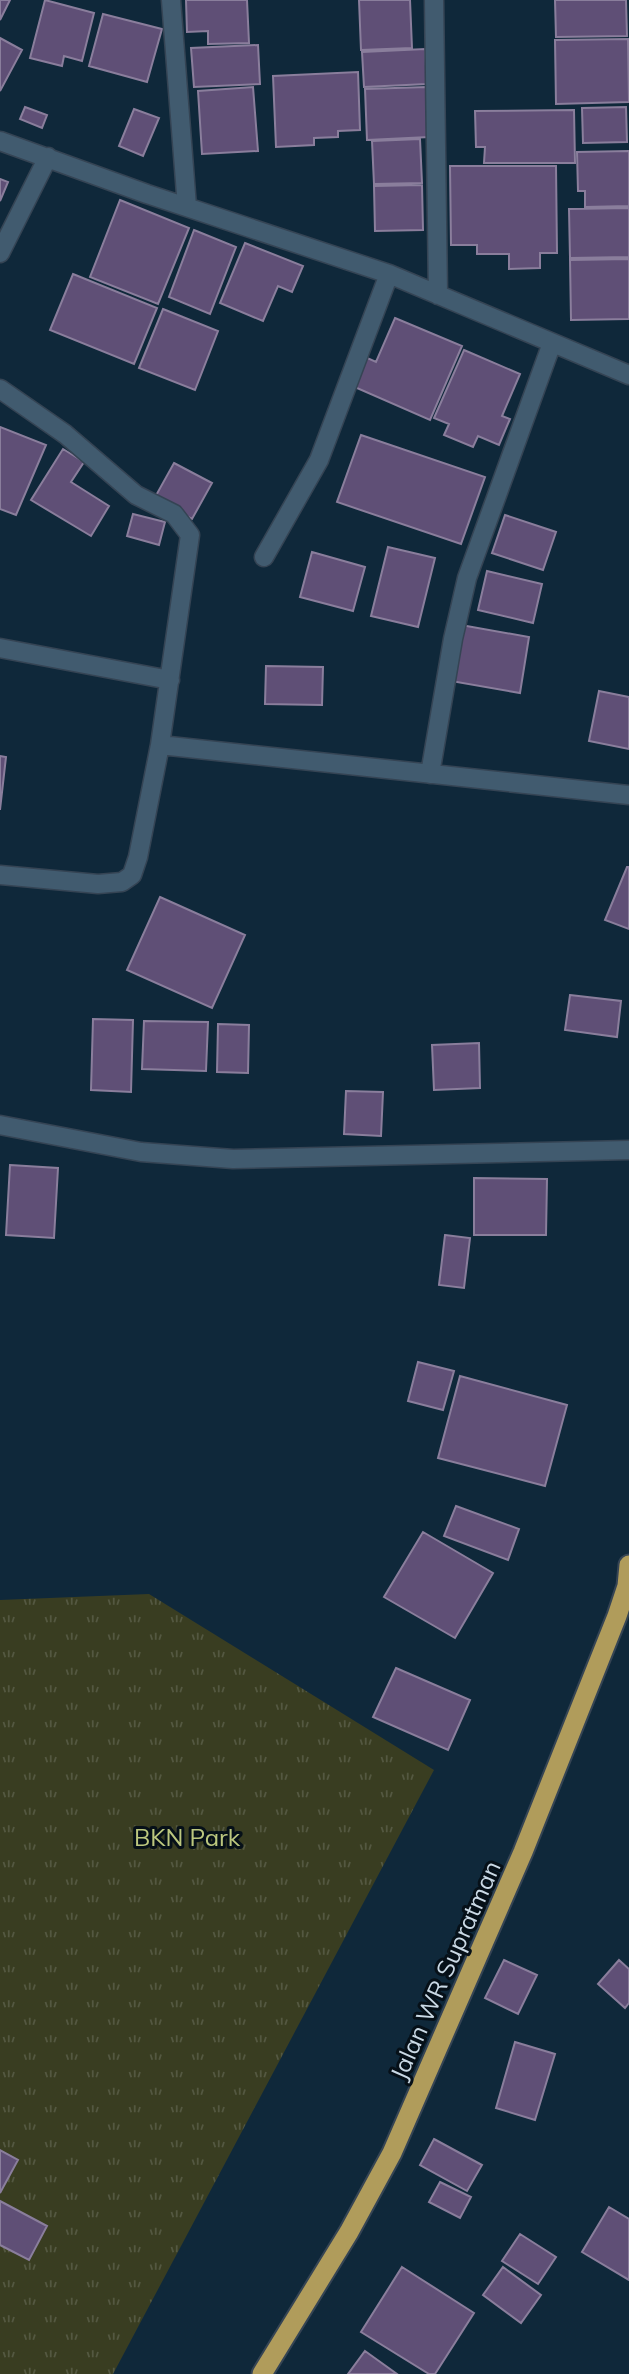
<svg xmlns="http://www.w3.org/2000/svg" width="629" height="2374" viewBox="0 0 629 2374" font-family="Mulish,sans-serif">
  <defs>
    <pattern id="park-tufts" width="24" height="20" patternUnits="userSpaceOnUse" patternTransform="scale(1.75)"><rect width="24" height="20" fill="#393d21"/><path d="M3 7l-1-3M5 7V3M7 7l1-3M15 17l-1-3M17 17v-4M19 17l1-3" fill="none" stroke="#545841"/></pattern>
  </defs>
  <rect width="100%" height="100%" fill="#0f283a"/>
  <path fill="url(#park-tufts)" d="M149,1594L434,1770L113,2374H0V1600Z"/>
  <path fill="#5f4f76" stroke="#8a7e9c" stroke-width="2" d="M0,0H10L0,20Z
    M45,0L94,13L82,61L64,56L62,66L30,58Z
    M186,0H247L249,43L208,44V31L187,32Z
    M359,0H410L412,48L361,50Z
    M555,0H626L627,36L556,37Z
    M103,14L162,29L147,82L89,66Z
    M0,38L22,50L0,91Z
    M628,39L629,102L556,104L555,40Z
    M258,45L260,84L194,87L191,48Z
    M425,49L427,84L364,87L362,52Z
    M358,72L360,130L338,131V137L314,138V145L276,147L273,76Z
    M253,87L258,151L202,154L198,91Z
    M426,87L429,137L367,140L365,89Z
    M25,107L47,115L42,128L20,119Z
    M626,107L627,142L583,143L582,108Z
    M134,109L159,118L143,156L119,146Z
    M574,110L575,163H484L485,147H476L475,111Z
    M420,139L422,183L374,184L372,141Z
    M629,151V206L585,207V191H578L577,152Z
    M450,166H556L557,253H540V268L509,269V254H477V245H451Z
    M0,179L8,182L0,201Z
    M422,185L423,230L375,231L374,186Z
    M120,200L189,228L158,304L90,277Z
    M629,208V257L570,258L569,209Z
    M194,230L236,247L210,314L169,297Z
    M245,243L303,266L292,292L278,286L263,321L220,303Z
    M629,259V319L571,320L570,260Z
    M73,274L157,308L134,364L50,330Z
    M163,309L218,331L195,390L139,368Z
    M395,318L462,346L430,420L350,385L363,356L376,362Z
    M464,350L520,374L502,416L510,419L499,445L478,436L473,447L444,435L449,424L434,418Z
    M0,427L46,445L16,515L0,509Z
    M361,435L485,477L461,544L337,502Z
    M63,449L84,462L71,482L109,506L91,536L31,500Z
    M174,463L212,483L192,519L154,499Z
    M133,514L165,522L159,545L127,536Z
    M505,515L556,532L543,570L492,553Z
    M388,547L435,558L418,627L371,616Z
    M312,552L365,567L353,611L300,597Z
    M487,571L542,584L533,623L478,610Z
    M461,625L529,637L520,693L451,681Z
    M266,666L323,667L322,705L265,704Z
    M599,691L629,697V749L589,741Z
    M0,756L6,757L0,810Z
    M627,867H629V929L605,920Z
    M160,897L245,935L212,1008L127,970Z
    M570,995L621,1001L617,1037L565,1030Z
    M93,1019L133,1020L131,1092L91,1090Z
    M144,1021L208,1022L206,1071L142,1069Z
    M218,1024L249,1025L248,1073L217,1072Z
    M479,1043L480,1088L434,1090L432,1045Z
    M346,1091L383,1092L381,1136L344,1134Z
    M10,1165L58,1168L54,1238L6,1235Z
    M474,1178L547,1179L546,1235H474Z
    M445,1235L470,1238L464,1288L439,1285Z
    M418,1362L454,1371L443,1410L408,1401Z
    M460,1376L567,1405L545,1486L438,1458Z
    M456,1506L519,1529L508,1560L444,1536Z
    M423,1532L493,1573L455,1638L384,1597Z
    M396,1668L470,1700L448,1750L373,1717Z
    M504,1960L537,1975L518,2014L485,1998Z
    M619,1960L629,1969V2003L625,2008L598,1984Z
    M515,2042L555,2054L535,2120L496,2108Z
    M434,2139L482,2165L467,2191L420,2165Z
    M0,2150L18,2160L0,2193Z
    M440,2182L471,2197L460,2218L429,2202Z
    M0,2201L47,2226L29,2260L0,2245Z
    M609,2207L629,2219V2280L582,2252Z
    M520,2234L556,2257L538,2284L502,2261Z
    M402,2267L474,2313L435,2374H429L361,2332Z
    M503,2267L541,2295L521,2323L483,2295Z
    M365,2351L397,2374H348Z"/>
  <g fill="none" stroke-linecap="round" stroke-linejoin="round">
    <g stroke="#354454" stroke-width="21">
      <path id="minor" d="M171,0L187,207
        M434,0L438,295
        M0,141L147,194L389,274L629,375
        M0,253L48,157
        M0,389L65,434L136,495L174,514L190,535L160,745L138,857L132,875L122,882L98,884L0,875
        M264,557L319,460L389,274
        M0,648L170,680
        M160,745L629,795
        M430,774L453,639L467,578L552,343
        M0,1125L141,1152L233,1159L629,1150"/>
    </g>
    <g stroke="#354454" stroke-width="23">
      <path id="trunk" d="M262,2374L349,2232L392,2153L523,1852L617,1616L627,1586L629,1565"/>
    </g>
    <use href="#minor" stroke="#415b6f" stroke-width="18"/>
    <use href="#trunk" stroke="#b09c5b" stroke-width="19"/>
  </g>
  <g text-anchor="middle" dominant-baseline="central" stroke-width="6" stroke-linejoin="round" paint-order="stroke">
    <g font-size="24" fill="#bcc77e" stroke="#061018">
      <text x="187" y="1837">BKN Park</text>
    </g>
    <g font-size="24" fill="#cad9e5" stroke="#061018">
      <text transform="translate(445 1970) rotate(-66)">Jalan WR Supratman</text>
    </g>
  </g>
</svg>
